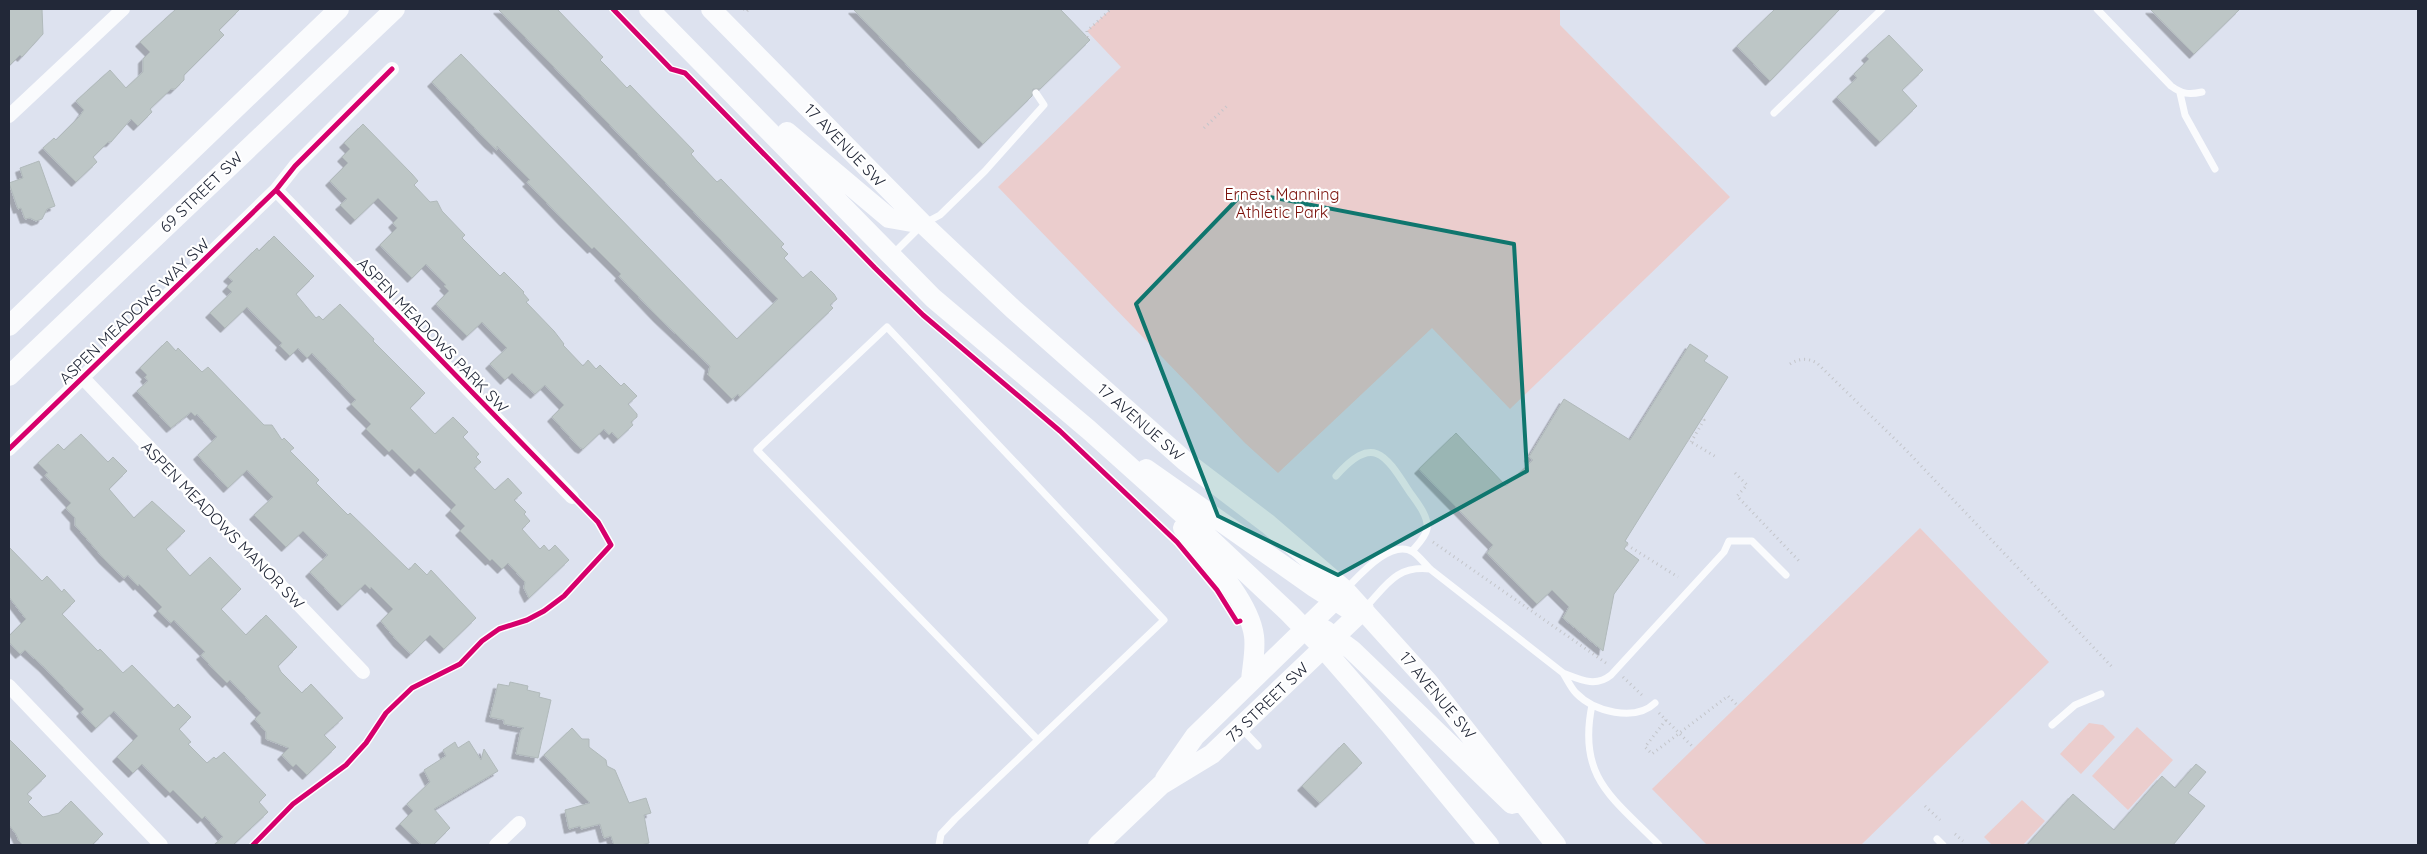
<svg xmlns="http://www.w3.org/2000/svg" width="2427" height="854" viewBox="0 0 2427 854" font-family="Quicksand,sans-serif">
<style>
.green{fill:#ebcdcd}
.building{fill:#bdc6c6;stroke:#b0b9ba;filter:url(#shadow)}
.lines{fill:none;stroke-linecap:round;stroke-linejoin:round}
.path{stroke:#c3c5ca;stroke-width:3;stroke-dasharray:1 4;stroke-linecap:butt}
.lane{stroke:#fafbfd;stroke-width:7}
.street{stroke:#fafbfd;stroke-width:14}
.secondary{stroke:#fafbfd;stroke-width:20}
.cycleway-casing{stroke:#fff;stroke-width:8}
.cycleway{stroke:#d6006c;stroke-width:5}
.marked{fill:#0f766e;fill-opacity:0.2;stroke:#0f766e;stroke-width:4;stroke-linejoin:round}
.labels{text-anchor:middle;stroke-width:4.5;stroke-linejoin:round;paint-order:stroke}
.street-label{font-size:16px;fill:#222838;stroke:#fff}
.park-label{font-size:16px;fill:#7a110a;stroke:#fff}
</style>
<defs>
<filter id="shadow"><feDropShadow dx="-4.5" dy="4.5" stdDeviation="0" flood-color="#0004"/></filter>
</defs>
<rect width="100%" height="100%" fill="#dde2ef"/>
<path class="green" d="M1111 9H1560V25L1730 197 1510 409 1432 328 1278 473 1245 443 998 187 1121 67 1087 31Z
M1920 528 2049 662 1861 845H1707L1652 789Z
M2089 723 2103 725 2115 737 2081 774 2060 754Z
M2137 727 2173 760 2128 810 2092 776Z
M2022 800 2045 821 2023 845H1992L1984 837Z"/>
<path class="building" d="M9 9H42L43 34 22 57 20 55 9 66Z
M176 9H240L219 30 224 35 184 75V80L175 89H171L150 109 152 112 138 126 131 119 111 142H108L93 157 97 162 76 182 43 148 54 138 56 140 79 117 84 110 76 101 110 70 126 88 143 72V59L150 52 140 42Z
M498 9H557L603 57 600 60 607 67 627 88 630 85 694 151 691 154 697 161 717 182 721 179 784 244 781 247 788 254 784 258 803 278 811 271 834 294 837 299 830 305 833 308 740 397 738 394 732 399 708 375 710 366 658 317 619 276 621 274 594 247 592 249 566 223 527 182 530 180 497 146V150L489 143 432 82 461 54 737 339 778 299Z
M853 9H1060L1090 40 1040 89H1033L1032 96 983 144Z
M1775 9H1840L1770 81 1737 46Z
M2150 9H2240L2194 54Z
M1889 35 1923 70 1902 90 1917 106 1880 142 1837 97 1857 78 1854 74 1869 59 1866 56Z
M363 124 412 174 418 181 414 185 430 202 437 201 442 211 465 235 462 238 500 276 504 272 524 292 523 293 529 300 526 302 554 331 564 344 563 345 583 366 588 360 596 369 600 365 621 386 624 383 637 396 628 404 637 414V417L631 422 633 425 618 439 612 432 609 435 604 429 583 449 579 447 552 417 564 405 545 385 535 394 512 373 505 380 490 364 507 348 482 322 467 336 436 304 449 291 444 286 446 285 426 264 412 278 380 245 397 228 393 223 398 218 378 198 355 220 340 205 347 199 330 181 348 163 342 157 350 149 344 143Z
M39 161 55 206 47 209 42 219 36 221 30 218 25 219 21 208 18 209 9 183 23 178 20 168Z
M274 236 314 276 296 294 316 318 319 316 323 320 340 304 374 339 373 341 425 393 410 408 435 434 453 417 468 432 463 437 479 454 476 457 481 462 474 468 495 490 508 478 522 493 514 500 526 512 524 514 530 521 522 529 540 549 544 545 549 551 555 545 569 560 529 598 524 588 525 582 508 563 502 569 492 559 490 561 460 531 465 526 450 511 456 505 419 468 415 472 392 449 389 452 366 429 371 424 351 404 356 400 312 353 307 358 298 348 290 356 280 346 282 343 247 307 225 328 210 313 232 292 227 287 233 281 228 277 257 248 259 251Z
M167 341 176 351 178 348 202 372 208 367 264 425H272L282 440 284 438 294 448 290 451 319 480 316 483 348 515 350 513 409 570 415 563 427 575 431 570 476 618 444 649 430 635 411 654 398 642 381 621 393 609 371 587 370 589 365 584 342 606 339 603 310 572 328 555 303 531 286 547 254 515 273 497 247 470 228 488 202 460 198 455 217 437 197 414 195 416 191 412 171 428 137 391 148 381 145 377 147 375 140 368Z
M1690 344 1708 356 1704 361 1728 377 1625 541 1628 543 1624 549 1639 560 1614 594 1603 651 1563 618 1569 607 1552 590 1537 604 1487 553 1493 545 1419 469 1456 433 1506 486 1533 460 1529 457 1564 399 1630 440Z
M81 434 108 462 113 457 127 471 109 489 134 518 152 501 185 531 166 549 190 576 210 557 241 589 221 609 246 635 266 615 297 647 278 666 281 672 302 693 311 684 343 718 324 735 336 747 307 775 296 764 293 767 282 755 289 748 266 739V732L255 719 261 713 230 680 227 683 216 672 201 655 205 652 174 620 171 623 158 611 162 607 139 584 138 586 128 575 124 578 104 559 75 525V518L66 508 71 503 45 475 48 473 38 463 58 444 64 450Z
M9 547 42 581 47 576 62 592 64 589 75 601 62 614 98 651 100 649 123 673 132 665 174 708 178 704 191 717 179 729 191 742 188 744 207 763 214 757 216 759 224 752 266 795 259 802 268 812 233 845H214L223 837 205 816 202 819 173 790 170 793 142 764 133 773 117 757 138 736 114 711 96 728 81 712 84 709 44 667 25 650 20 654 9 642V636L26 619 9 597Z
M510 682 528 686 527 690 540 693 539 697 551 700 538 758 516 754 521 730 524 728 504 724V720L490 717 498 684 509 686Z
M572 728 582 739H589V747L606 760 607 766 615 770 629 803 646 798 651 813 644 815 649 843 641 845H614L611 836 604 838 600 824 581 829 580 826 569 829 565 810 590 803 544 755Z
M9 739 46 776 27 794 32 798 28 802 43 817 59 813 71 801 103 834 92 845H23L19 841 16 834 9 825Z
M469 741 481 760 484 749 498 771 434 809 450 828 433 845H422L400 824 413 811 407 804 430 782 424 770 446 756 443 750 455 742 458 748Z
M1344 743 1362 763 1320 803 1302 786Z
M2196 764 2206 772 2188 793 2205 806 2173 845H2027L2073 794 2114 830 2162 776 2175 788Z"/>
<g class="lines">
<path class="path" d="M744 9 746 12 749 9
M1087 37V31L1111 9
M1204 128 1227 106
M1790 364C1799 358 1808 358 1817 363L1906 450 2114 669
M1688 440 1716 457
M1691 442 1704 420 1702 418
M1735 473 1747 485 1737 496 1800 562
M1433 542 1606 663
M1627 545 1678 577
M1623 677 1644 697
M1659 713 1666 720 1645 747 1652 754 1728 696 1738 706
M1666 720 1694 748
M1925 806 1940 820
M1955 834 1963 841"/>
<path class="lane" d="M2097 9 2171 86C2182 94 2189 95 2202 92
M2180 93 2185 115 2215 169
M1774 113 1882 9
M893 254 923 224 940 215 985 171 1044 105 1036 93
M1336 476C1373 434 1385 454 1409 491 1416 501 1429 516 1427 529 1425 538 1417 545 1412 551
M1346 589C1359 576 1391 538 1413 552 1419 556 1424 563 1430 569L1563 673C1579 679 1595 688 1611 675L1724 552 1729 541H1752L1786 575
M1365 608C1386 586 1396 565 1430 569
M1563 673C1567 679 1571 688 1576 693 1594 712 1635 722 1655 703
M1592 705C1577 778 1613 798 1659 845
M2052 725 2075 705 2101 694
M1242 729 1258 746
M1937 839 1943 845
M939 845 941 834 955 819 1164 620 887 327 757 450 1038 740"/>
<path class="street" d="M9 116 123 9
M276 190 572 497
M83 378 363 672
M9 449 276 190 295 166 392 69
M9 686 161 845
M496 845 519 823"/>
<path class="secondary" d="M649 9 933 298 1089 430 1206 535 1289 613 1323 648 1390 725 1489 845
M711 9 923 224 1013 309 1185 461 1268 524 1345 590 1428 682 1556 845
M787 132 889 218 923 224
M9 326 339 9
M9 376 395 9
M1146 469 1314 587 1347 608 1364 609
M1183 528C1206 556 1249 599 1254 636 1256 650 1252 667 1251 681
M1325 630 1352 650 1512 804
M1165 779 1195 736 1344 591
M1098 845 1161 785 1212 754 1364 609"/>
<defs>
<path id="cycleway" d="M613 9 671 69 685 73 875 268 923 315 1060 431 1177 542 1217 590 1237 622 1240 621
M9 449 276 190 295 166 392 69
M253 845 293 804 346 765 366 743 386 713 412 688 460 664 482 641 499 629 527 620 544 611 564 596 611 545 598 522 276 190"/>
</defs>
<use href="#cycleway" class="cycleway-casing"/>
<use href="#cycleway" class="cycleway"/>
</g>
<path class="marked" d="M1244 192 1514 244 1527 471 1338 575 1218 516 1136 304Z"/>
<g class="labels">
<g class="street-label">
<text transform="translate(845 145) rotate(46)" y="6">17 AVENUE SW</text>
<text transform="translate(201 192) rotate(-44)" y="6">69 STREET SW</text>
<text transform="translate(134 311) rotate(-44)" y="6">ASPEN MEADOWS WAY SW</text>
<text transform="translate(433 335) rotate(46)" y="6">ASPEN MEADOWS PARK SW</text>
<text transform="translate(1141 422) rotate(41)" y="6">17 AVENUE SW</text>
<text transform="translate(223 525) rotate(46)" y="6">ASPEN MEADOWS MANOR SW</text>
<text transform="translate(1438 695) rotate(50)" y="6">17 AVENUE SW</text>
<text transform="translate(1267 702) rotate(-44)" y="6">73 STREET SW</text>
</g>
<g class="park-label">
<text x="1282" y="200">Ernest Manning<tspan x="1282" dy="18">Athletic Park</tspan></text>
</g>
</g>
<rect width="2427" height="854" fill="none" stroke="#222838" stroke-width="20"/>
</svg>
